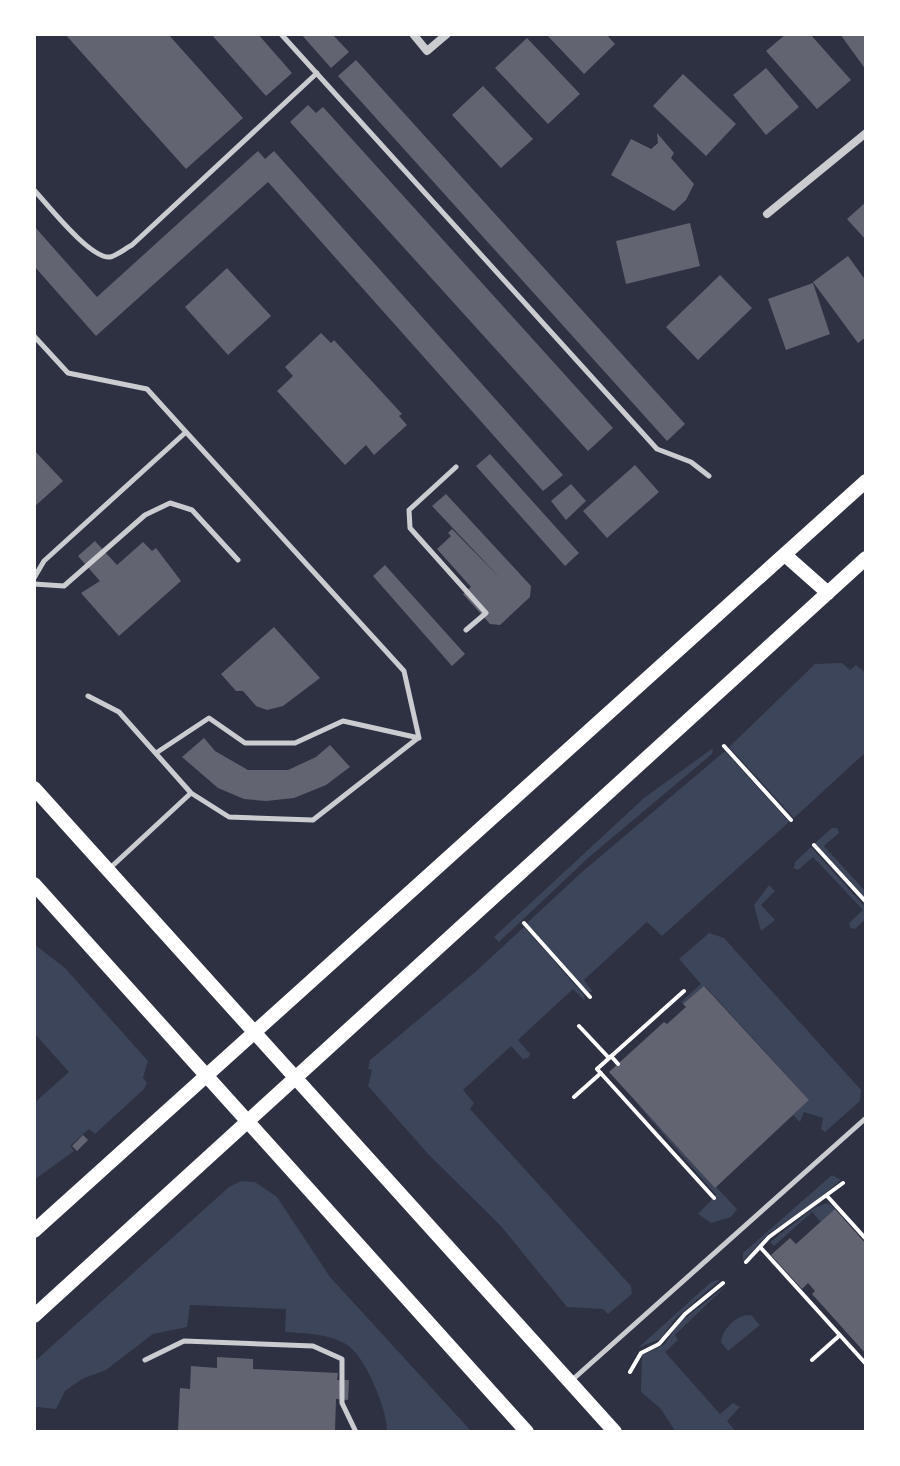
<svg xmlns="http://www.w3.org/2000/svg" width="900" height="1466" viewBox="0 0 900 1466" font-family="'Alegreya Sans',sans-serif">
<style>
.green{fill:#3c4559}
.building{fill:#626471}
.lines{fill:none;stroke-linecap:round;stroke-linejoin:round}
.path{stroke:#fff;stroke-width:4}
.service{stroke:#caccd0;stroke-width:5}
.minor{stroke:#caccd0;stroke-width:8}
.secondary{stroke:#fff;stroke-width:14}
</style>
<rect width="100%" height="100%" fill="#2d3142"/>
<path class="green" d="M842 663 850 670 856 665 866 673V752L794 818 729 747 815 664Z
M713 748 712 754 588 858 499 942 494 937 644 798Z
M725 751 789 822 662 936 647 922 584 980 593 992H588L527 923 582 872Z
M832 828H837L839 833 824 846 866 892V899L815 843Z
M811 847 866 908V919L855 929 850 928 849 923 863 910 813 857 798 870 794 868 795 862Z
M769 885 775 891 761 905 775 920 761 931 754 905Z
M524 927 584 995 585 1001 573 989 518 1040 530 1054 528 1058 523 1059 511 1046 463 1090 474 1103 470 1109 631 1286 632 1294 608 1314 603 1309 567 1307 500 1225 429 1155 368 1086 372 1070 368 1069 370 1060 474 973Z
M709 933 724 938 861 1090 860 1101 825 1132 821 1129 823 1118 804 1112 800 1122 793 1115 809 1100 705 986 683 1004 681 1002 701 984 679 959Z
M34 944 65 968 148 1061 143 1078 147 1083 144 1089 95 1134 89 1129 70 1146 74 1151 34 1180V1103L69 1072 34 1033Z
M632 1098 737 1209 731 1217 711 1223 698 1214 716 1195Z
M832 1175 841 1180 797 1216 769 1233 743 1261V1253Z
M241 1181 255 1182 277 1197 330 1277 472 1432H387C388 1411 365 1355 346 1344 328 1334 305 1333 285 1332L286 1309 190 1305 187 1327 153 1334 106 1370 82 1379 65 1391 56 1409 36 1407 34 1432V1362L229 1187Z
M828 1203 835 1209 821 1222 812 1212 774 1246 770 1242 814 1208Z
M721 1279 676 1318 660 1339 638 1348 711 1282Z
M727 1285 675 1335 678 1340 665 1352 720 1414 733 1403 740 1407 727 1421 736 1432H676L660 1408 641 1392 642 1355 664 1345 679 1323Z
M751 1315 760 1325 728 1351 721 1342C723 1328 737 1314 751 1315Z"/>
<path class="building" d="M65 34H168L243 118 186 169Z
M211 34H258L292 73 266 96Z
M301 34H332L349 52 331 68Z
M546 34H606L615 44 584 74Z
M786 34H810L851 80 817 109 766 51Z
M840 34H866V70Z
M527 38 580 94 548 124 495 68Z
M356 60 685 424 667 441 338 76Z
M766 68 799 107 766 135 733 95Z
M683 74 736 124 706 156 653 106Z
M483 86 533 139 501 168 452 115Z
M308 105 316 113 323 107 613 428 588 451 290 122Z
M657 133 674 153 671 158 694 184 686 200 674 211 611 175 631 139 651 149 658 143Z
M258 151 265 159 274 151 563 475 543 491 268 182 96 336 34 266V226L97 297Z
M866 202V240L847 219Z
M690 223 700 266 626 284 616 241Z
M848 256 866 281V337L858 343 813 282Z
M227 268 271 316 228 355 185 307Z
M720 275 752 308 698 360 666 327Z
M813 283 830 334 786 350 768 299Z
M321 333 331 343 334 340 402 414 399 416 407 425 374 455 366 445 345 465 277 391 293 376 285 367Z
M34 450 63 481 34 507Z
M490 454 579 553 565 566 476 466Z
M635 465 659 492 607 538 583 511Z
M571 484 586 501 566 520 551 501Z
M446 494 531 586 530 597 500 625 490 624 463 594 471 587 437 549 451 536 448 533 452 529 502 580 432 506Z
M95 541 117 565 143 542 152 551 156 548 181 581 119 636 81 593 100 581 78 556Z
M385 565 465 654 452 666 373 576Z
M274 627 320 678 283 706 267 710 256 706 243 691H236L221 674Z
M204 738 215 751 248 770H288L316 757 330 745 350 767 326 785 294 798 266 801 244 799 218 788 182 757Z
M704 986 809 1100 715 1188 609 1072 664 1022 667 1024 686 1007 683 1004Z
M83 1135 88 1140 77 1151 72 1146Z
M835 1209 866 1244V1354L812 1294 815 1291 808 1283 802 1289 771 1255 790 1238 796 1244Z
M217 1357 253 1359V1369L338 1373 337 1380H349L348 1400 336 1399 335 1432H178L180 1388 190 1389 191 1366 217 1368Z"/>
<g class="lines">
<path class="path" d="M724 746 791 820
M814 845 866 902
M524 923 590 997
M684 991 597 1069 714 1198
M579 1026 609 1058
M611 1056 618 1064
M574 1097 601 1073
M828 1197 866 1239
M761 1248 866 1364
M746 1262 769 1237 843 1183
M812 1360 840 1335
M630 1372 641 1353 659 1344 685 1314 723 1283"/>
<path class="service" d="M281 34 657 449 691 462 709 476
M34 190C48 205 90 259 110 257 116 256 126 248 132 245L317 73
M34 336 68 373 147 389 186 432 44 561 34 578
M186 432 404 671 419 738
M456 467 409 510 410 528 486 613 466 630
M34 584 64 586 145 515 170 503 192 510 238 560
M88 696 119 712 191 793 109 869
M156 753 209 718 245 743H295L343 721 419 738
M191 793 229 817 313 820 418 738
M145 1360 184 1341 313 1346 342 1359V1403L356 1432
M571 1381 866 1118"/>
<path class="minor" d="M413 34 427 51 447 34
M767 214 866 133"/>
<path class="secondary" d="M785 555 828 593
M34 788 615 1432
M34 884 527 1432
M34 1231 866 481
M34 1316 866 558"/>
</g>
<rect width="900" height="1466" fill="none" stroke="#ffffff" stroke-width="72"/>
</svg>
